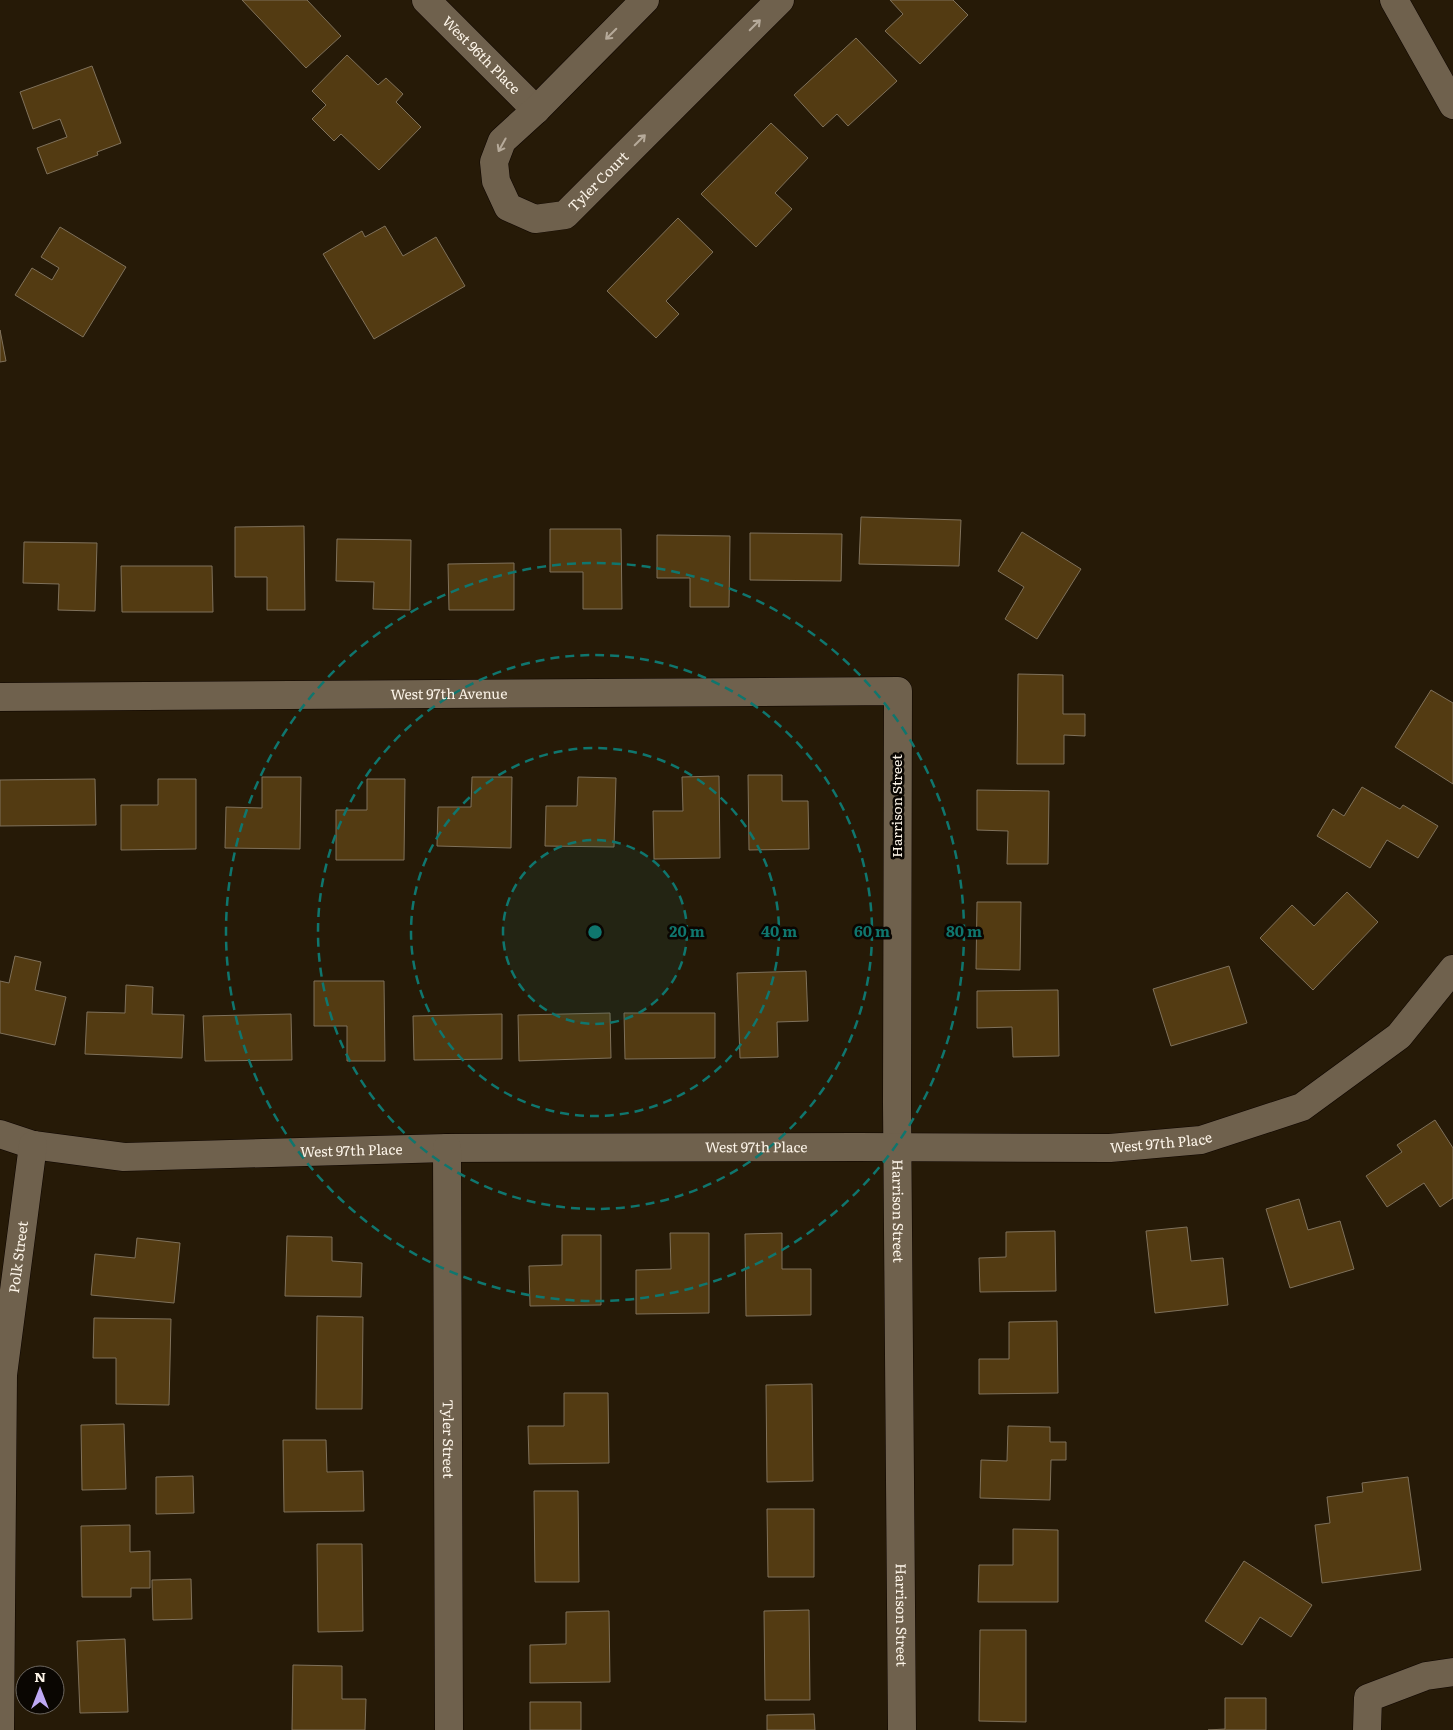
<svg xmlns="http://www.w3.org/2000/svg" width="1453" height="1730" viewBox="0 0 1453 1730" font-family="Literata,serif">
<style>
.building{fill:#533b12;stroke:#7f715b}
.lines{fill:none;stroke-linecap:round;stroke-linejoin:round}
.minor-casing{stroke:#0e0500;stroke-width:29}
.minor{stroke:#6f614d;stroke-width:28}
.oneway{stroke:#b6aa9a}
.ring{fill:none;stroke:#0f766e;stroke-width:2.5;stroke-dasharray:9 6}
.labels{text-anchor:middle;stroke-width:5;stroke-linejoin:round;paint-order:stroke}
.street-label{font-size:14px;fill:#fcf4e8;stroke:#0a0602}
.centre{fill:#0f766e;stroke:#0a0602;stroke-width:2.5}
.ring-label{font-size:15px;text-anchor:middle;font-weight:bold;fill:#0f766e;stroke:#0a0602;stroke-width:5;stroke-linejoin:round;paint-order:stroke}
</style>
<rect width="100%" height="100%" fill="#261a07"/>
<path class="building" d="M242 0H307L341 36 306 68Z
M890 0H953L968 15 920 64 885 31 903 14Z
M856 38 897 81 848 126 837 114 823 127 794 95Z
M347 55 378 85 386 78 403 94 396 102 421 127 379 170 341 134 334 141 312 119 326 105 312 91Z
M92 66 121 143 97 152 98 155 47 174 37 148 67 137 60 119 33 129 20 92Z
M771 123 808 158 775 193 792 209 756 247 701 194Z
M678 218 713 252 666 301 679 314 656 338 607 291Z
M385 226 403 256 436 237 465 286 374 339 323 254 362 231 365 237Z
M60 227 126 267 83 337 15 295 32 268 52 280 59 268 41 257Z
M0 330 6 361 0 362Z
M861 517 961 520 959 566 859 564Z
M304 526 305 610H267V577H235V527Z
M550 529H621L622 609H583V572H550Z
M1022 532 1081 569 1037 639 1005 619 1024 587 998 571Z
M750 533 842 534 841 581 750 580Z
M657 535 730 536 729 607H690V578H657Z
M337 539 411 540 410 610 373 609 374 582 336 581Z
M24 542 97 543 95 611 58 610 59 584 23 583Z
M514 563V610H449L448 564Z
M121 566H212L213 612H122Z
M1018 674 1063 675V714H1085V736L1064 735V764H1017Z
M1431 690 1453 703V784L1395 747Z
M748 775H782V801H808L809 849 749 850Z
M719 776 720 858 654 859 653 811H683L682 777Z
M262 777H301L300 849 225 848 226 807 262 808Z
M472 777H512L511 848 437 846 438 807H471Z
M578 777 616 778 614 847 545 846 546 806H577Z
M95 779 96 825 0 826V780Z
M158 779H196V849L121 850V805H158Z
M367 779H405L404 860H336V810H367Z
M1362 787 1400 809 1403 805 1438 826 1418 858 1387 840 1370 868 1317 836 1333 809 1344 816Z
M977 790 1049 791 1048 864H1007L1008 831 977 830Z
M1347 892 1378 922 1313 990 1260 938 1292 905 1314 926Z
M977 902H1021L1020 970 976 969Z
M15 956 41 962 35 990 66 997 55 1045 0 1033V981L9 983Z
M1229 966 1247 1023 1171 1046 1153 989Z
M806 971 808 1021 777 1022 778 1057 740 1058 737 973Z
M314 981H384L385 1061H347V1026H314Z
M126 985 153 987 152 1014 184 1015 182 1058 85 1054 87 1012 125 1013Z
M1058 990 1059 1056 1013 1057 1012 1027 977 1028V991Z
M610 1013 611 1058 519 1061 518 1015Z
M624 1013H715V1058L625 1059Z
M291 1014 292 1060 205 1061 203 1016Z
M502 1014V1059L414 1060 413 1016Z
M1435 1120 1453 1148V1198L1440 1207 1424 1183 1387 1207 1366 1176 1402 1152 1397 1145Z
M1299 1199 1308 1230 1340 1221 1354 1269 1290 1288 1266 1209Z
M1187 1227 1191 1261 1223 1258 1228 1305 1155 1313 1146 1231Z
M1055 1231 1056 1291 980 1292 979 1258 1006 1257V1232Z
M670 1233H709V1313L636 1314V1270L671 1269Z
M782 1233V1269H811V1315L746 1316 745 1234Z
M562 1235H601V1305L530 1306 529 1266 562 1265Z
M287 1236 332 1237V1261L362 1263 361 1297 285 1296Z
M137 1238 180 1243 174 1303 91 1295 95 1254 135 1258Z
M317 1316 363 1317 362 1409H316Z
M94 1318 171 1319 169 1405 116 1404V1358H93Z
M1057 1321 1058 1393 979 1394V1359H1009V1322Z
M812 1384 813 1481 767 1482 766 1385Z
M564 1393H608L609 1463 529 1464 528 1426H564Z
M124 1424 126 1489 82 1490 81 1425Z
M1008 1426 1050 1427V1442H1066V1460H1051L1050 1500 980 1498 981 1460 1007 1461Z
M283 1440H326L327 1472 363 1471 364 1511 284 1512Z
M193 1476 194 1513 156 1514V1477Z
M1408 1477 1421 1570 1322 1583 1315 1525 1330 1523 1327 1497 1363 1492 1362 1483Z
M534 1491H578L579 1582H535Z
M767 1509H814V1577H768Z
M130 1525V1552L150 1551V1588H131V1597H82L81 1526Z
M1013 1529 1058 1530V1602H978L979 1565H1013Z
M317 1544H362L363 1631 318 1632Z
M1244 1561 1312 1605 1291 1637 1260 1617 1242 1645 1205 1621Z
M191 1579 192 1619 153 1620 152 1580Z
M809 1610 810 1700H765L764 1611Z
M609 1611 610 1682 530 1683V1645L566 1644V1612Z
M980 1630H1026V1722L979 1721Z
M125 1639 128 1712 80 1713 77 1641Z
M293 1665 342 1666V1699H366L365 1730H292Z
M1225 1698H1266V1730H1208L1225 1729Z
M530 1702H581V1730H530Z
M814 1714 815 1730H767V1715Z"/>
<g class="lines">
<defs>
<g id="minor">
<path id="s1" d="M426 0 536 110"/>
<path id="s2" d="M645 0 536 110 502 141 494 162 496 181 508 207 535 219 565 215 780 0"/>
<path d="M1394 0 1453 105"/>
<path id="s3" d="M0 697 898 691 897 1104 902 1730"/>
<path id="s4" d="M0 1134 33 1145 124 1157 447 1148 857 1147 1110 1148 1201 1140 1302 1107 1399 1036 1453 969"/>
<path id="s5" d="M447 1148 449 1730"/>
<path id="s6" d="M0 1730 3 1375 33 1145"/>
<path d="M1367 1730 1368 1698 1426 1676 1453 1672"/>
</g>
</defs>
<use href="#minor" class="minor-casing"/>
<use href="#minor" class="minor"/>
</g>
<defs><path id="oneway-shaft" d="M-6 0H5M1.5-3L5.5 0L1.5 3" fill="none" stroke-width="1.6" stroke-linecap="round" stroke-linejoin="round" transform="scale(1.25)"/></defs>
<g class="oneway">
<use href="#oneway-shaft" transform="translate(755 25) rotate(-45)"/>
<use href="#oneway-shaft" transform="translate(611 34) rotate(135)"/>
<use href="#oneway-shaft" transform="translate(640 140) rotate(-45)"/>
<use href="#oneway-shaft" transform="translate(502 145) rotate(119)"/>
</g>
<circle cx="595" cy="932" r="92" fill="#0f766e" fill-opacity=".12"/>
<g class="ring">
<circle cx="595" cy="932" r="92"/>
<circle cx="595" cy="932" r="184"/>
<circle cx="595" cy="932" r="277"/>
<circle cx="595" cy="932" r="369"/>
</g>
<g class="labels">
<g class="street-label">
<text dy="5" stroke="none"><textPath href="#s1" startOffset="78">West 96th Place</textPath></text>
<text dy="5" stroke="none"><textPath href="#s2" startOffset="378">Tyler Court</textPath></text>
<text dy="5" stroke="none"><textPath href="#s3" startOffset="449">West 97th Avenue</textPath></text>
<text transform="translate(897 806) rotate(-90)" y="5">Harrison Street</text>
<text dy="5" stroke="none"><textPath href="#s4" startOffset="1164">West 97th Place</textPath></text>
<text dy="5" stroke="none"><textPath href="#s4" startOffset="759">West 97th Place</textPath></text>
<text dy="5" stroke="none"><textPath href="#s4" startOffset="354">West 97th Place</textPath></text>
<text dy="5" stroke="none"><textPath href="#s3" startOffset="1418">Harrison Street</textPath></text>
<text dy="5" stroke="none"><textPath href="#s6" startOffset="474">Polk Street</textPath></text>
<text dy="5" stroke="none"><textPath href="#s5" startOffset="291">Tyler Street</textPath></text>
<text dy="5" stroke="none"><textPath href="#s3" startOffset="1822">Harrison Street</textPath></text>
</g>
</g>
<circle cx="595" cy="932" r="8" class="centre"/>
<g class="ring-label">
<text x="687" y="937">20 m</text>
<text x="779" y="937">40 m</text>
<text x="872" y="937">60 m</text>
<text x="964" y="937">80 m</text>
</g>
<g transform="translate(40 1690)"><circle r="24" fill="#0a0602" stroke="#6b655e"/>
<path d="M0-4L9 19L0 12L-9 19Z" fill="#bfa9f4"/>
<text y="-8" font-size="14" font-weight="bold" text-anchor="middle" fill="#fcf4e8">N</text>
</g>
</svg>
